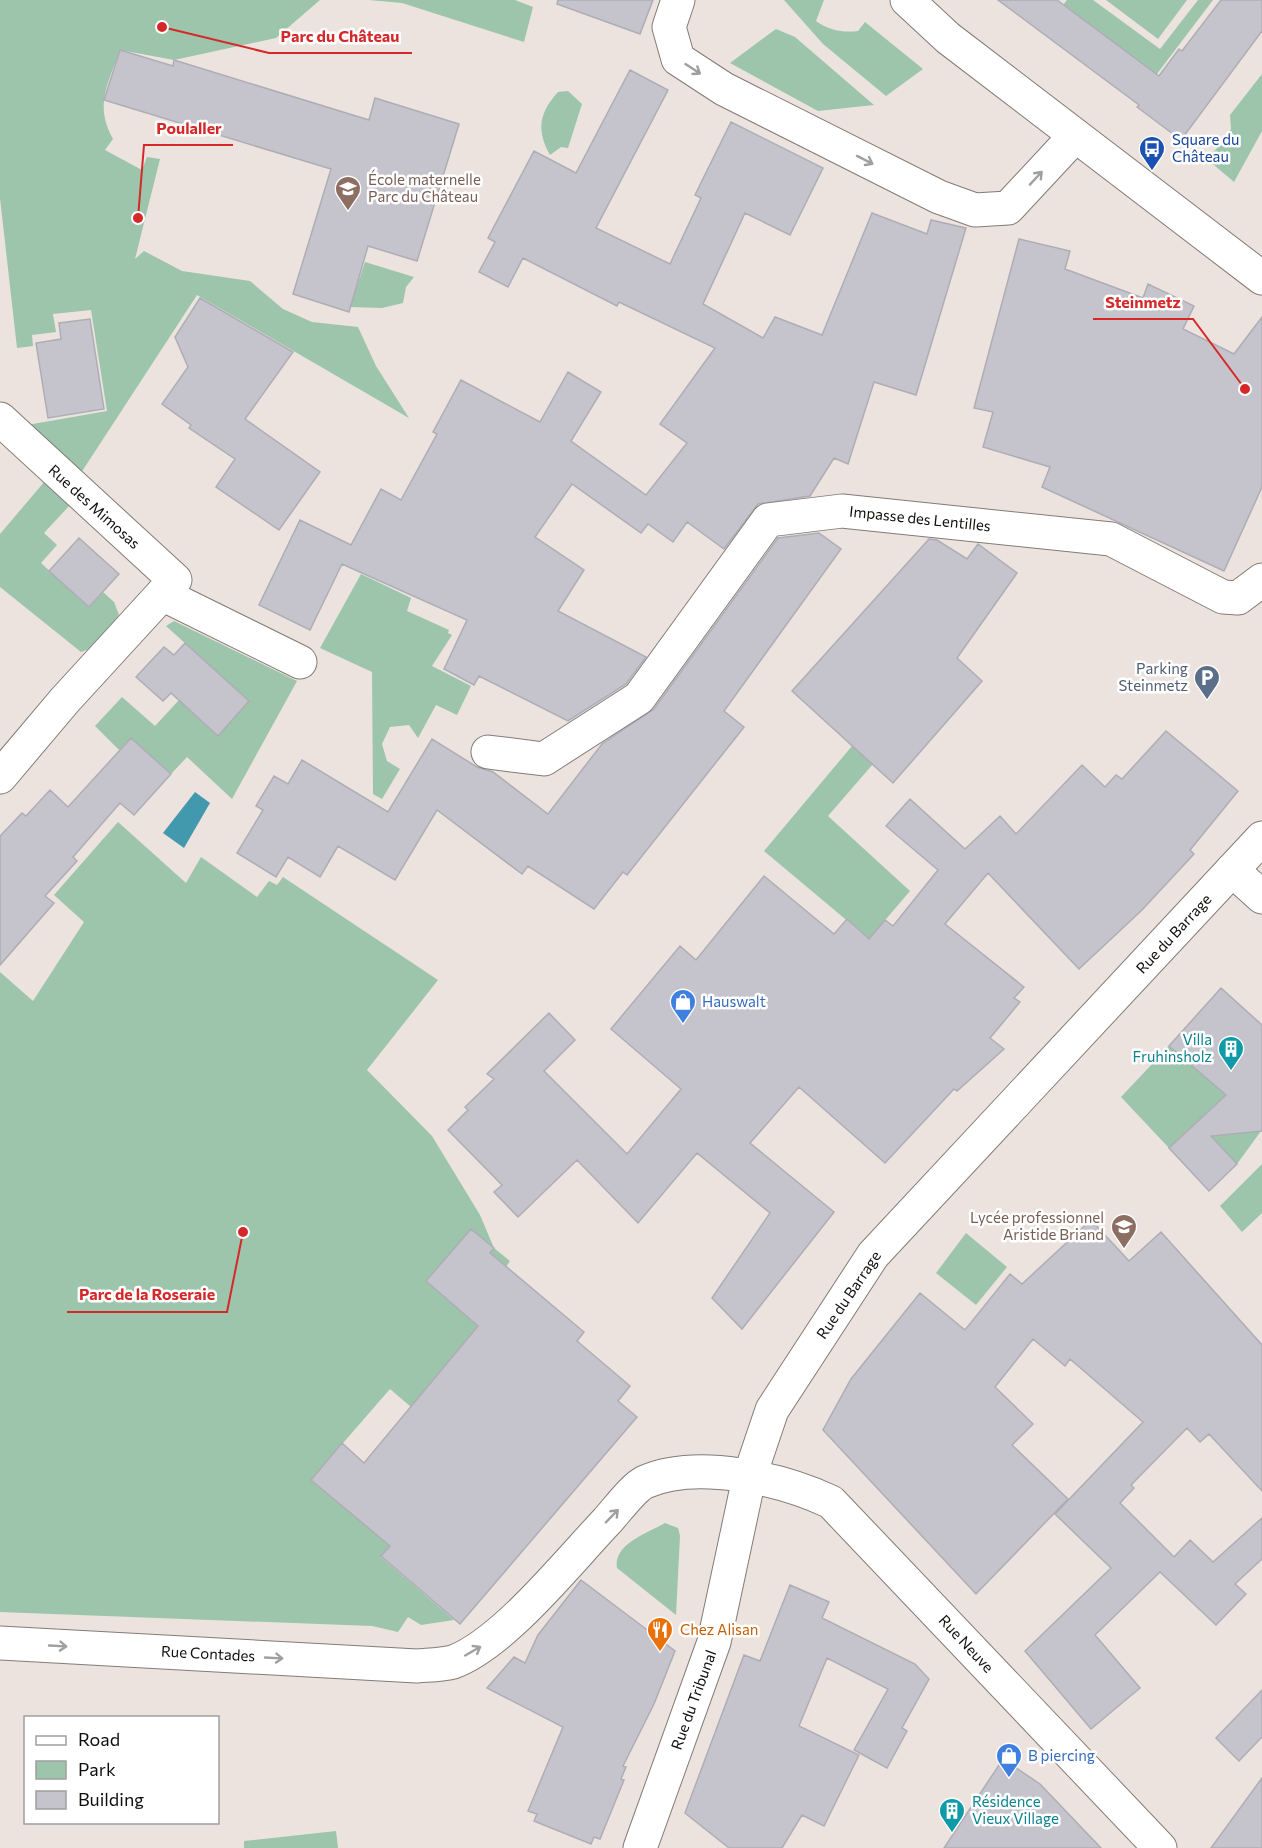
<svg xmlns="http://www.w3.org/2000/svg" width="1262" height="1848" viewBox="0 0 1262 1848" font-family="Commissioner,sans-serif">
<style>
.green{fill:#9cc5ab}
.water{fill:#4298ac}
.building{fill:#c5c4cc;stroke:#aeadb5;stroke-width:1.5}
.lines{fill:none;stroke-linecap:round;stroke-linejoin:round}
.minor-casing{stroke:#837b77;stroke-width:35}
.tertiary-casing{stroke:#837b77;stroke-width:35}
.minor{stroke:#fff;stroke-width:33}
.tertiary{stroke:#fff;stroke-width:33}
.oneway{stroke:#9f9f9e}
.labels{text-anchor:middle;stroke-width:5;stroke-linejoin:round;paint-order:stroke}
.transit-label{font-size:15px;fill:#164399;stroke:#fff;text-anchor:start}
.education-label{font-size:15px;fill:#785e54;stroke:#fff;text-anchor:start}
.street-label{font-size:15px;fill:#100e0c;stroke:#fff}
.service-label{font-size:15px;fill:#4e5e75;stroke:#fff;text-anchor:end}
.shop-label{font-size:15px;fill:#366cbe;stroke:#fff;text-anchor:start}
.culture-label{font-size:15px;fill:#0d838f;stroke:#fff;text-anchor:end}
.food-label{font-size:15px;fill:#c56008;stroke:#fff;text-anchor:start}
.leader{fill:none;stroke:#d62828;stroke-width:2}
.callout-dot{fill:#d62828;stroke:#fff;stroke-width:2}
.callout-label{font-size:16px;text-anchor:middle;font-weight:bold;fill:#d62828;stroke:#fff;stroke-width:5;stroke-linejoin:round;paint-order:stroke}
</style>
<rect width="100%" height="100%" fill="#ece3de"/>
<path class="green" d="M0 0H320L276 38 174 60 120 50C108 84 94 105 113 139L105 150 142 170 147 157 160 159 135 259 144 251 182 271 250 281 283 309 312 322 358 327 376 366 409 418 197 295 79 476 27 425 107 411 91 310 53 314 56 332 32 335 33 346 17 348 0 198Z
M369 0H515L533 7 524 42 402 3Z
M784 0H824L816 21C828 30 843 33 858 31L865 22 923 69 886 96 823 44Z
M1067 0H1093L1160 49 1198 0H1213L1147 87 1137 60 1073 12 1050 22Z
M1106 0H1187L1158 39Z
M776 29 795 37 874 105 818 111 730 63Z
M1262 74V131L1234 182 1208 160 1231 129 1230 115Z
M568 91 582 104 568 148 561 147 550 155C536 130 539 113 558 92Z
M365 262 414 277 406 287 403 303 382 308 350 307Z
M45 481 70 505 44 533 57 545 41 563 89 607 103 592 114 602 119 615 92 648 81 652 0 587V534Z
M361 574 411 598 407 611 449 630 448 633 452 635 432 666 471 686 457 715 436 705 418 738 409 725 390 727 382 744 387 761 400 769 382 799 373 794 372 672 320 648Z
M174 621 297 681 232 799 187 757 171 774 131 738 119 750 95 726 122 697 155 726 179 700 249 701 166 626Z
M852 746 873 764 828 816 910 891 869 939 764 851Z
M118 822 186 883 201 857 257 897 269 881 277 885 283 877 438 980 367 1070 432 1136 480 1215 494 1248 510 1261 506 1267 531 1288 411 1407 390 1389 311 1480 390 1546 381 1557 454 1620 421 1625 408 1617 398 1632 372 1626 0 1612V972L33 1001 84 922 54 895Z
M1169 1046 1230 1098 1250 1132 1261 1131 1237 1164 1197 1122 1169 1148 1121 1097Z
M1262 1164V1213L1242 1232 1220 1206Z
M966 1233 1007 1267 976 1305 936 1273Z
M665 1523 678 1528 680 1536 676 1615 617 1568C613 1544 648 1533 665 1523Z
M336 1831 338 1848H244V1841Z"/>
<path class="water" d="M195 792 210 803 184 848 163 833Z"/>
<path class="building" d="M558 0H653L640 34 557 4Z
M998 0H1057L1159 76 1179 49 1182 51 1221 0H1262V31L1181 140 1137 107 1139 105Z
M120 50 173 66 174 60 369 120 375 98 459 124 417 261 368 246 349 312 293 294 331 169 104 100Z
M630 70 668 90 596 228 670 264 701 198 695 195 731 122 823 168 790 235 745 213 703 304 763 338 775 317 822 335 872 213 927 234 931 220 966 228 916 395 874 382 848 464 834 458 810 496 758 504 724 549 687 522 673 542 648 524 641 533 572 484 535 537 584 570 558 611 646 657 626 684 568 721 479 676 474 685 444 669 467 620 342 564 310 630 259 605 300 520 351 545 381 489 401 500 437 434 433 432 461 380 540 422 568 372 601 392 571 441 646 495 687 443 660 424 715 348 619 302 617 306 523 258 508 287 479 272 495 242 488 238 534 151 576 173Z
M1019 239 1070 251 1065 269 1143 298 1148 284 1194 306 1183 329 1234 354 1262 317V487L1224 571 1042 487 1050 467 983 447 993 412 974 408Z
M200 298 293 352 245 419 320 472 279 530 216 487 235 459 189 428 191 425 162 404 188 367 175 337Z
M90 319 104 409 48 418 36 343 61 339 59 323Z
M819 533 841 549 724 711 744 727 627 875 623 872 594 909 528 866 522 874 437 810 395 880 338 846 320 877 288 857 276 877 237 853 263 810 256 806 274 776 288 784 302 760 388 812 432 739 477 767 493 772 548 814 602 744 654 709 778 538Z
M79 538 119 574 89 607 49 571Z
M929 539 937 540 967 559 978 544 1017 573 957 658 982 681 893 783 792 691Z
M185 643 249 701 218 736 171 693 163 701 136 677 164 647 174 655Z
M1166 731 1238 791 1190 850 1194 854 1142 910 1079 969 988 873 945 924 1024 987 1014 998 1020 1002 990 1038 1004 1049 957 1091 954 1089 885 1163 799 1087 750 1143 834 1212 742 1329 712 1298 770 1213 697 1153 638 1223 577 1160 518 1217 494 1192 502 1185 448 1130 468 1110 465 1107 494 1079 487 1074 549 1013 575 1040 544 1071 627 1154 681 1089 611 1029 680 946 696 960 764 876 834 934 847 919 869 939 885 920 893 926 938 870 886 826 910 799 965 849 1000 816 1016 834 1082 765 1105 787 1116 775 1122 779Z
M131 738 171 774 134 815 120 803 73 857 77 861 45 896 54 903 0 965V836L22 813 26 816 50 790 68 807Z
M1221 988 1262 1025V1131L1211 1136 1237 1164 1209 1191 1169 1148 1226 1095 1169 1046Z
M1091 1220 1129 1261 1161 1232 1262 1345V1491L1209 1434 1200 1442 1187 1428 1131 1485 1134 1488 1120 1503 1174 1557 1190 1540 1213 1562 1262 1518V1559L1235 1584 1246 1594 1216 1625 1160 1572 1095 1635 1140 1688 1091 1729 1025 1651 1111 1568 1055 1514 1143 1422 1070 1359 1065 1366 1033 1339 995 1387 1033 1424 1012 1445 1068 1499 976 1594 823 1430 851 1379 920 1293 965 1330 1010 1274 1022 1284Z
M471 1229 494 1248 490 1253 584 1332 577 1341 630 1386 618 1401 637 1417 460 1624 381 1556 390 1546 311 1480 342 1443 364 1463 478 1326 426 1281Z
M581 1580 675 1651 654 1704 623 1766 626 1767 621 1779 624 1780 600 1839 594 1837 591 1844 534 1821 537 1814 528 1811 563 1727 487 1688 514 1657 525 1663 538 1635Z
M790 1585 829 1602 822 1618 915 1664 929 1679 902 1728 907 1731 887 1768 854 1750 888 1689 827 1658 799 1726 859 1755 824 1826 802 1815 782 1848H729L685 1813 744 1655 760 1661Z
M1262 1690V1737L1239 1761 1216 1738Z
M1003 1759 1040 1784 1101 1848H944Z
M1262 1778V1848H1211Z"/>
<g class="lines">
<defs>
<path id="minor" d="M678 0 669 27 678 59 724 89 939 197 975 210 1008 208 1075 136
M0 419 175 580 65 700 0 777
M162 594 300 662
M488 752 544 759 639 698 768 520 842 511 1111 539 1223 597 1238 598 1262 580
M1232 870 1262 897
M0 1643 417 1666C428 1665 442 1665 453 1662 503 1644 569 1561 607 1521 616 1511 634 1487 645 1482 697 1459 782 1479 831 1502L1160 1848"/>
<path id="tertiary" d="M907 0 948 38 1262 278
M640 1848 714 1642 749 1478 772 1410 873 1255 1262 838"/>
</defs>
<use href="#minor" class="minor-casing"/>
<use href="#tertiary" class="tertiary-casing"/>
<use href="#minor" class="minor"/>
<use href="#tertiary" class="tertiary"/>
</g>
<defs><path id="oneway-shaft" d="M-6 0H5M1.5-3L5.5 0L1.5 3" fill="none" stroke-width="1.6" stroke-linecap="round" stroke-linejoin="round" transform="scale(1.5)"/></defs>
<g class="oneway">
<use href="#oneway-shaft" transform="translate(693 69) rotate(33)"/>
<use href="#oneway-shaft" transform="translate(865 160) rotate(27)"/>
<use href="#oneway-shaft" transform="translate(1036 178) rotate(-47)"/>
<use href="#oneway-shaft" transform="translate(612 1516) rotate(-46)"/>
<use href="#oneway-shaft" transform="translate(58 1646) rotate(3)"/>
<use href="#oneway-shaft" transform="translate(473 1651) rotate(-30)"/>
<use href="#oneway-shaft" transform="translate(274 1658) rotate(3)"/>
</g>
<defs>
<symbol id="bus-pin" viewBox="-11 -11 22 30"><path d="M0 17L-7.5 6A9.5 9.5 0 1 1 7.5 6Z" fill="#1a4fb4" stroke="#fff"/><path d="M-5-6H5V4H4V6H2V4H-2V6H-4V4H-5ZM-3.5-4V0h7V-4ZM-3.5 1.2v1.5H-2V1.2ZM2 1.2v1.5H3.5V1.2Z" fill="#fff"/></symbol>
<symbol id="school-pin" viewBox="-11 -11 22 30"><path d="M0 17L-7.5 6A9.5 9.5 0 1 1 7.5 6Z" fill="#8d6e63" stroke="#fff"/><path d="M0-5L7-2L0 1L-7-2ZM-4 1L0 2.5L4 1V4Q0 6-4 4Z" fill="#fff"/></symbol>
<symbol id="parking-pin" viewBox="-11 -11 22 30"><path d="M0 17L-7.5 6A9.5 9.5 0 1 1 7.5 6Z" fill="#5c6f8a" stroke="#fff"/><path d="M-3.5-5.5H1a3.5 3.5 0 0 1 0 7H-1V5.5H-3.5ZM-1-3.4V-.6H.8a1.4 1.4 0 0 0 0-2.8Z" fill="#fff"/></symbol>
<symbol id="shop-pin" viewBox="-11 -11 22 30"><path d="M0 17L-7.5 6A9.5 9.5 0 1 1 7.5 6Z" fill="#3f7fe0" stroke="#fff"/><path d="M-5-2.5h2.3a2.7 3.5 0 0 1 5.4 0H5L5.5 6h-11ZM-1.5-2.5h3a1.5 2.3 0 0 0-3 0Z" fill="#fff"/></symbol>
<symbol id="building-pin" viewBox="-11 -11 22 30"><path d="M0 17L-7.5 6A9.5 9.5 0 1 1 7.5 6Z" fill="#0f9aa8" stroke="#fff"/><path d="M-4-6H4V6H1V3H-1V6H-4ZM-2.5-4.3h1.7v1.8h-1.7ZM.8-4.3h1.7v1.8H.8ZM-2.5-1h1.7V.8h-1.7ZM.8-1h1.7V.8H.8Z" fill="#fff"/></symbol>
<symbol id="restaurant-pin" viewBox="-11 -11 22 30"><path d="M0 17L-7.5 6A9.5 9.5 0 1 1 7.5 6Z" fill="#e8710a" stroke="#fff"/><path d="M-5-6h1v4h1v-4h1v4h1v-4h1v5L-1.5 .5V6h-2V.5L-5-1ZM5-6V6H3V1.5H1.5Q1.5-4 5-6Z" fill="#fff"/></symbol>
</defs>
<g fill-rule="evenodd">
<use href="#bus-pin" x="1137" y="134" width="30" height="40"/>
<use href="#school-pin" x="333" y="174" width="30" height="40"/>
<use href="#parking-pin" x="1192" y="663" width="30" height="40"/>
<use href="#shop-pin" x="668" y="987" width="30" height="40"/>
<use href="#building-pin" x="1216" y="1034" width="30" height="40"/>
<use href="#school-pin" x="1109" y="1212" width="30" height="40"/>
<use href="#restaurant-pin" x="645" y="1615" width="30" height="40"/>
<use href="#shop-pin" x="994" y="1741" width="30" height="40"/>
<use href="#building-pin" x="937" y="1796" width="30" height="40"/>
</g>
<g class="labels">
<g class="transit-label">
<text x="1172" y="145">Square du<tspan x="1172" dy="17">Château</tspan></text>
</g>
<g class="education-label">
<text x="368" y="185">École maternelle<tspan x="368" dy="17">Parc du Château</tspan></text>
<text x="1104" y="1223" text-anchor="end">Lycée professionnel<tspan x="1104" dy="17">Aristide Briand</tspan></text>
</g>
<g class="street-label">
<text transform="translate(94 507) rotate(42)" y="5">Rue des Mimosas</text>
<text transform="translate(920 519) rotate(6)" y="5">Impasse des Lentilles</text>
<text transform="translate(1174 934) rotate(-47)" y="5">Rue du Barrage</text>
<text transform="translate(849 1295) rotate(-56)" y="5">Rue du Barrage</text>
<text transform="translate(966 1644) rotate(47)" y="5">Rue Neuve</text>
<text transform="translate(208 1654) rotate(3)" y="5">Rue Contades</text>
<text transform="translate(694 1700) rotate(-70)" y="5">Rue du Tribunal</text>
</g>
<g class="service-label">
<text x="1188" y="674">Parking<tspan x="1188" dy="17">Steinmetz</tspan></text>
</g>
<g class="shop-label">
<text x="702" y="1007">Hauswalt</text>
<text x="1028" y="1761">B piercing</text>
</g>
<g class="culture-label">
<text x="1212" y="1045">Villa<tspan x="1212" dy="17">Fruhinsholz</tspan></text>
<text x="972" y="1807" text-anchor="start">Résidence<tspan x="972" dy="17">Vieux Village</tspan></text>
</g>
<g class="food-label">
<text x="680" y="1635">Chez Alisan</text>
</g>
</g>
<path class="leader" d="M162 27L269 53H412M138 218L144 145H233M1245 389L1193 319H1093M243 1232L227 1312H67"/>
<g class="callout-dot">
<circle cx="162" cy="27" r="6"/>
<circle cx="138" cy="218" r="6"/>
<circle cx="1245" cy="389" r="6"/>
<circle cx="243" cy="1232" r="6"/>
</g>
<g class="callout-label">
<text x="340" y="42">Parc du Château</text>
<text x="189" y="134">Poulaller</text>
<text x="1143" y="308">Steinmetz</text>
<text x="147" y="1300">Parc de la Roseraie</text>
</g>
<rect x="24" y="1716" width="195" height="108" fill="#ffffff" stroke="#9f9f9e" stroke-width="1.5"/>
<rect x="36" y="1736" width="30" height="9" fill="#ffffff" stroke="#9f9f9e" stroke-width="1.5"/>
<text x="78" y="1746" font-size="18" fill="#100e0c">Road</text>
<rect x="36" y="1761" width="30" height="18" fill="#9cc5ab" stroke="#9f9f9e" stroke-width="1.5"/>
<text x="78" y="1776" font-size="18" fill="#100e0c">Park</text>
<rect x="36" y="1791" width="30" height="18" fill="#c5c4cc" stroke="#9f9f9e" stroke-width="1.5"/>
<text x="78" y="1806" font-size="18" fill="#100e0c">Building</text>
</svg>
